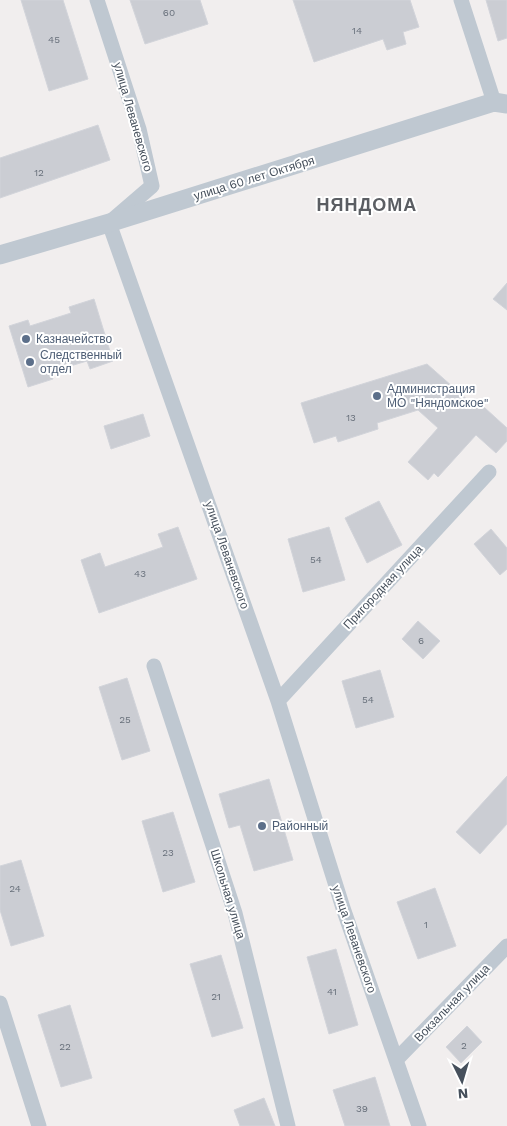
<svg xmlns="http://www.w3.org/2000/svg" width="507" height="1126" viewBox="0 0 507 1126" font-family="'Work Sans',sans-serif">
<style>
.building{fill:#cbcdd3;stroke:#d2d4da}
.lines{fill:none;stroke-linecap:round;stroke-linejoin:round}
.minor{stroke:#bfc8d1;stroke-width:15}
.tertiary{stroke:#bfc8d1;stroke-width:19}
.service-dot{fill:#5c6f8a;stroke:#fff;stroke-width:2}
.labels{text-anchor:middle;stroke-width:4;stroke-linejoin:round;paint-order:stroke}
.number-label{font-size:10px;fill:#676f7a}
.street-label{font-size:12px;fill:#46505c;stroke:#fff}
.service-label{font-size:12px;fill:#4e5e75;stroke:#fff;text-anchor:start}
.district-label{font-size:18px;font-weight:bold;letter-spacing:1px;fill:#5b5e63;stroke:#fff}
</style>
<rect width="100%" height="100%" fill="#f1eeee"/>
<path class="building" d="M21 0H63L88 79 49 91Z
M130 0H200L208 24 145 44Z
M293 0H410L419 27 403 32 406 44 387 50 383 39 314 62Z
M486 0H507V38L498 41Z
M98 125 110 160 0 198V158Z
M507 283V310L493 299Z
M94 299 113 361 90 369 87 361 50 372 53 379 28 387 9 326 28 320 30 326 71 313 69 307Z
M427 364 470 402 474 398 507 428V441L496 453 476 435 438 477 434 473 428 480 408 462 438 428 418 410 377 423 378 429 338 442 336 436 314 443 301 403Z
M143 414 150 436 111 449 104 426Z
M379 501 402 545 367 563 345 518Z
M178 527 197 579 99 613 81 560 100 553 105 567 163 547 158 534Z
M329 527 345 580 303 592 288 539Z
M491 529 507 548V569L500 575 474 544Z
M418 621 440 641 423 659 402 639Z
M380 670 394 717 356 728 342 681Z
M127 678 150 751 122 760 99 687Z
M507 776V824L480 854 456 832Z
M269 779 293 860 254 871 240 825 229 828 219 794Z
M173 812 195 882 163 892 142 821Z
M21 860 44 936 11 946 0 910V866Z
M435 888 456 946 418 959 397 902Z
M336 949 358 1025 329 1034 307 957Z
M221 955 243 1028 212 1037 190 964Z
M70 1005 92 1078 61 1087 38 1015Z
M467 1026 482 1042 461 1063 446 1047Z
M375 1077 390 1126H345L333 1090Z
M264 1098 275 1126H240L234 1110Z"/>
<g class="lines">
<path class="minor" d="M97 0 139 129 152 186 109 223 278 701 343 908 419 1126
M461 0 494 102
M154 666 235 913 288 1126
M278 701 489 472
M0 1003 39 1126
M396 1060 507 946"/>
<path class="tertiary" d="M0 255 109 223 494 102 507 104"/>
</g>
<g class="service-dot">
<circle cx="26" cy="339" r="5"/>
<circle cx="30" cy="362" r="5"/>
<circle cx="377" cy="396" r="5"/>
<circle cx="262" cy="826" r="5"/>
</g>
<g class="labels">
<g class="number-label">
<text x="169" y="16">60</text>
<text x="357" y="34">14</text>
<text x="54" y="43">45</text>
<text x="39" y="176">12</text>
<text x="351" y="421">13</text>
<text x="316" y="563">54</text>
<text x="140" y="577">43</text>
<text x="421" y="644">6</text>
<text x="368" y="703">54</text>
<text x="125" y="723">25</text>
<text x="168" y="856">23</text>
<text x="15" y="892">24</text>
<text x="426" y="928">1</text>
<text x="332" y="995">41</text>
<text x="216" y="1000">21</text>
<text x="464" y="1049">2</text>
<text x="65" y="1050">22</text>
<text x="362" y="1112">39</text>
</g>
<g class="street-label">
<text transform="translate(133 117) rotate(74)" y="4">улица Леваневского</text>
<text transform="translate(254 178) rotate(-17)" y="4">улица 60 лет Октября</text>
<text transform="translate(227 555) rotate(71)" y="4">улица Леваневского</text>
<text transform="translate(383 587) rotate(-47)" y="4">Пригородная улица</text>
<text transform="translate(228 894) rotate(73)" y="4">Школьная улица</text>
<text transform="translate(354 939) rotate(71)" y="4">улица Леваневского</text>
<text transform="translate(452 1003) rotate(-46)" y="4">Вокзальная улица</text>
</g>
<g class="service-label">
<text x="36" y="343">Казначейство</text>
<text x="40" y="359">Следственный<tspan x="40" dy="14">отдел</tspan></text>
<text x="387" y="393">Администрация<tspan x="387" dy="14">МО "Няндомское"</tspan></text>
<text x="272" y="830">Районный</text>
</g>
<g class="district-label">
<text x="367" y="211">НЯНДОМА</text>
</g>
</g>
<g transform="translate(462 1081) rotate(175)" stroke="#ffffff" stroke-width="4" paint-order="stroke">
<path d="M0-4L9 19L0 12L-9 19Z" fill="#46505c"/>
<text y="-8" font-size="14" font-weight="bold" text-anchor="middle" fill="#46505c">N</text>
</g>
</svg>
